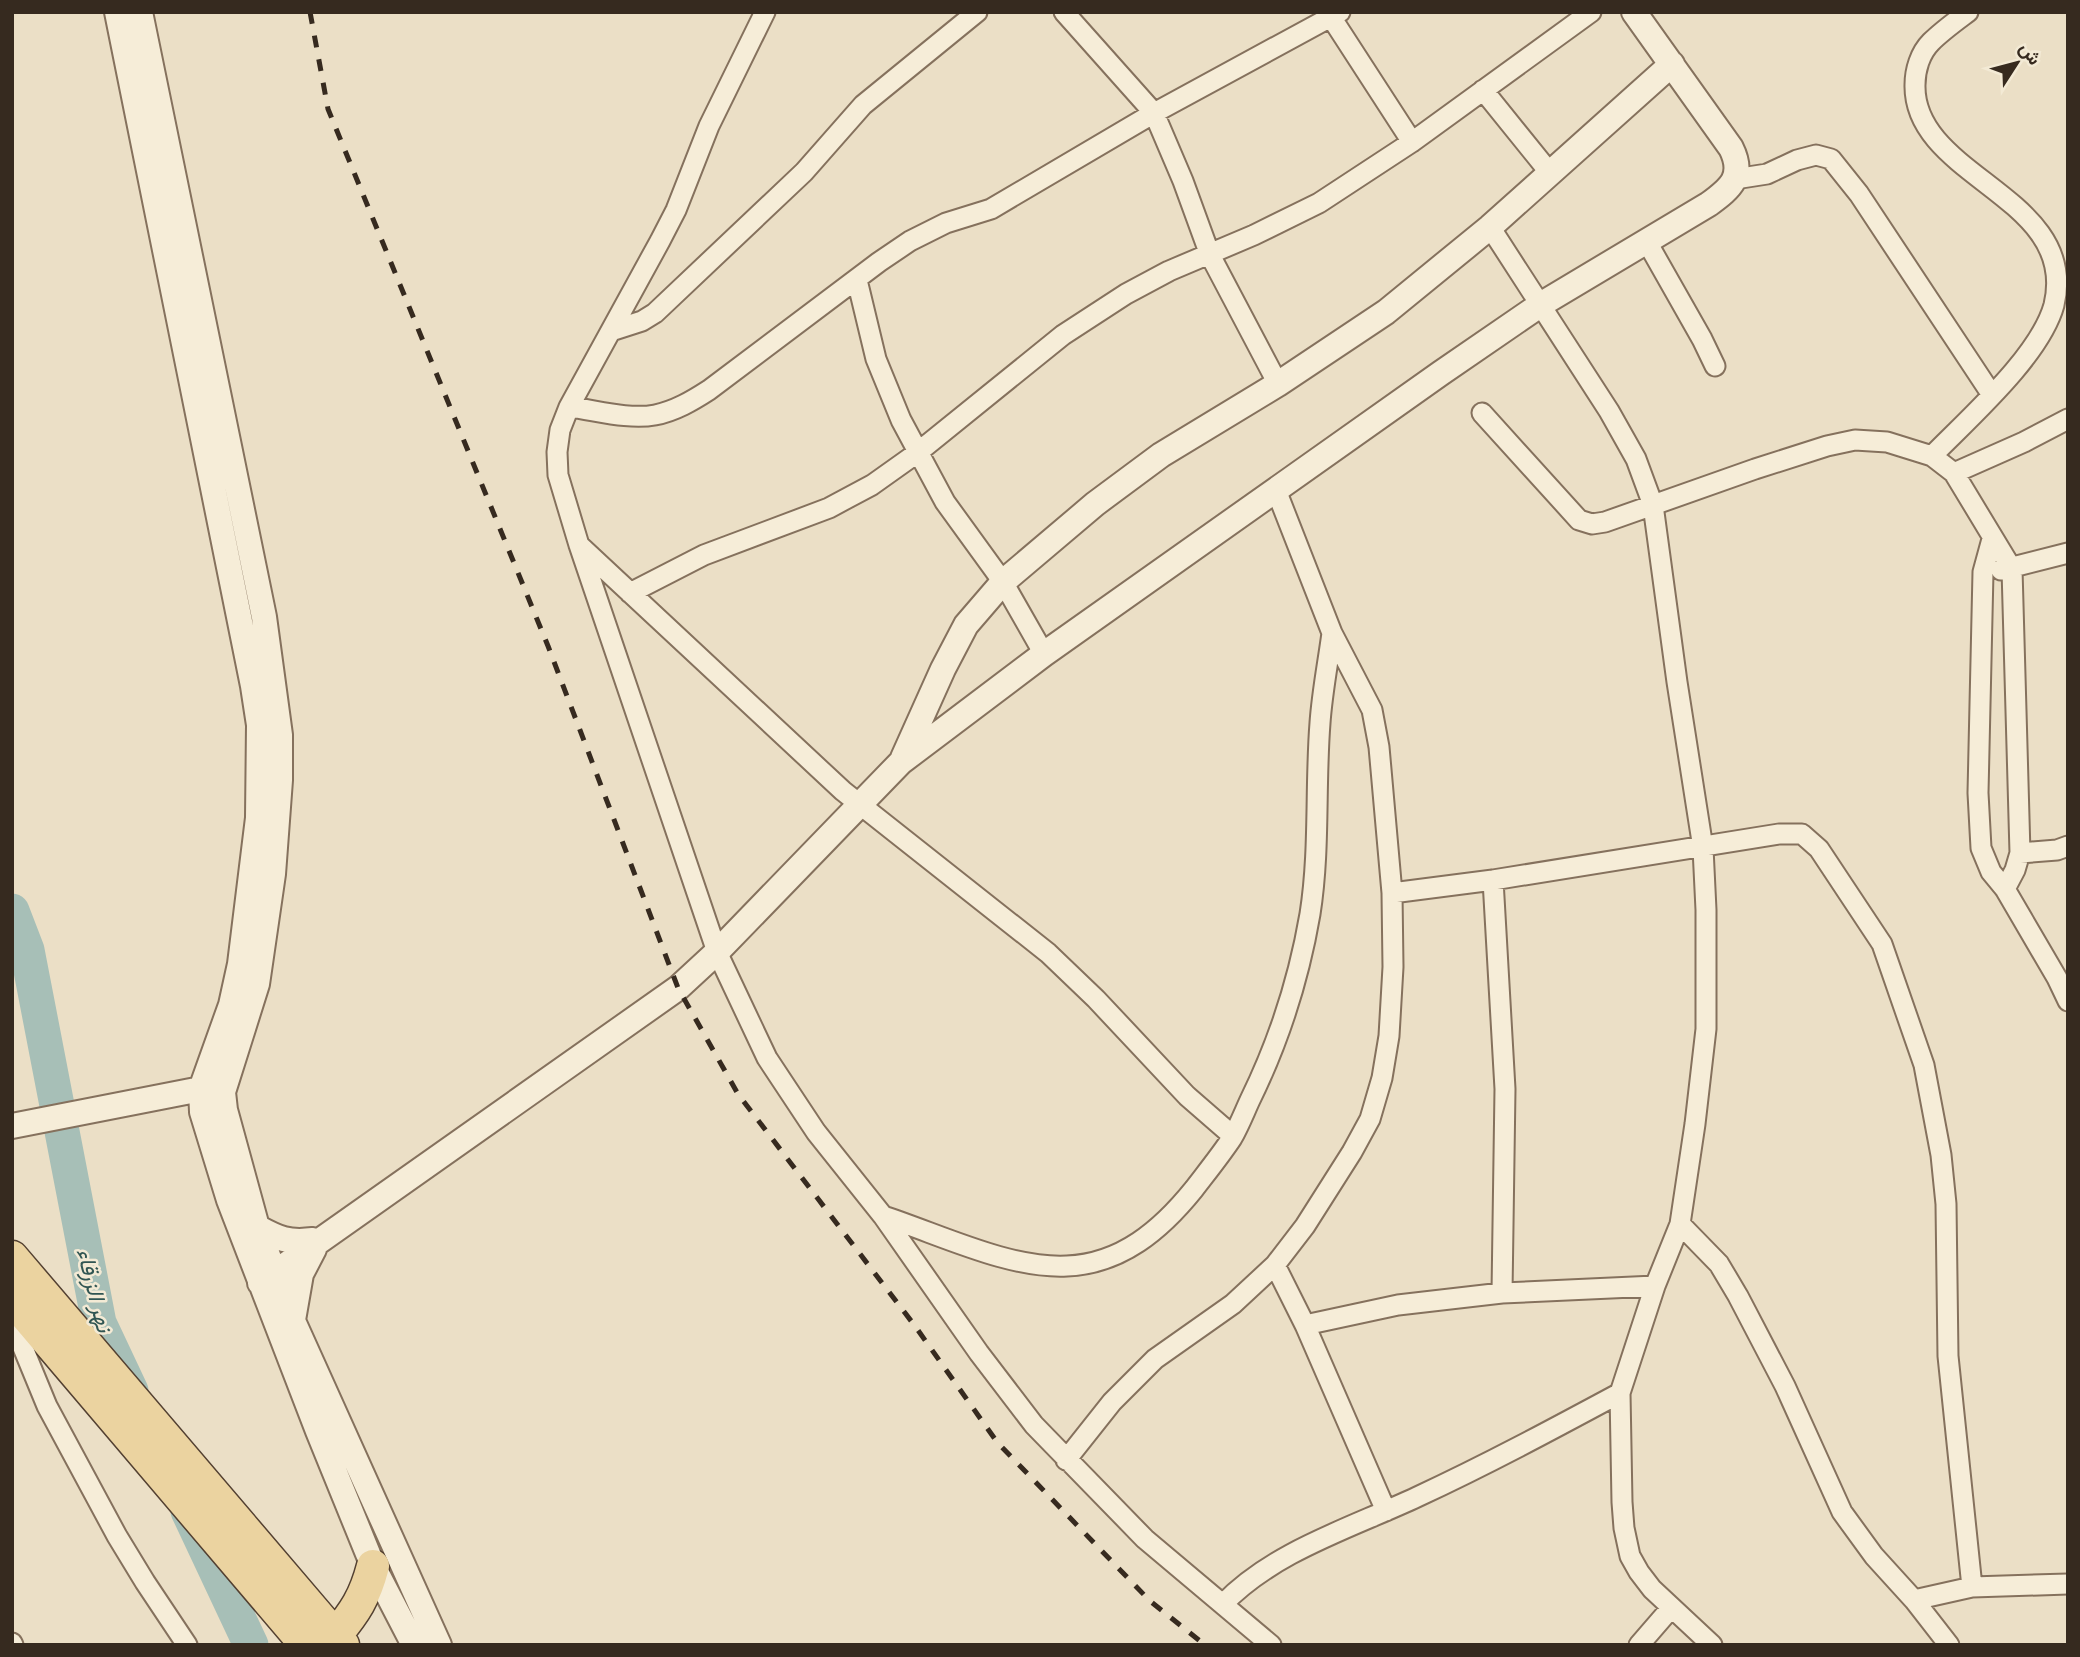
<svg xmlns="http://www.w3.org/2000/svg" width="2080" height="1657" viewBox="0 0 2080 1657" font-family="'Roboto Serif',Vazirmatn,serif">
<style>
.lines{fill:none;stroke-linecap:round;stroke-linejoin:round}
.river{stroke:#a7bfb7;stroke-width:35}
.minor-casing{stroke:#85715d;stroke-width:23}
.tertiary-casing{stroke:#85715d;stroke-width:28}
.primary-casing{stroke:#534031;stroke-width:35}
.minor{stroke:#f6edd8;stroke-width:19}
.tertiary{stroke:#f6edd8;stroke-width:24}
.primary{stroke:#ebd3a0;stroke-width:32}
.rail{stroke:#362a1f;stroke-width:5;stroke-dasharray:12 12;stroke-linecap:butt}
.labels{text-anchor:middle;stroke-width:5;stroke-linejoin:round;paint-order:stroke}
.water-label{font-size:23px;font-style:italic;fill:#305552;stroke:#f3ead5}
</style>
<rect width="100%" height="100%" fill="#ebdfc6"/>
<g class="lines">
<path class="river" d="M12 911 27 950 99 1323 131 1391
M188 1511 251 1645"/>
<defs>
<path id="minor" d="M765 12 709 126 676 210 660 241 569 407 560 430 557 452 558 475 579 545 717 952 767 1058 816 1132 883 1216 979 1353 1034 1425 1145 1539 1271 1645
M1064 12 1154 113 1183 181 1210 255 1278 384
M1331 17 1412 142
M1483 90 1550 173
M1735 179 1767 174 1797 160 1816 155 1831 159 1859 194 1992 395
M1490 227 1609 411 1636 459 1653 505 1677 682 1703 848 1706 910V1029L1695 1124 1680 1224 1655 1286 1620 1393 1622 1502 1624 1528 1630 1556 1639 1572 1652 1589 1712 1645
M1647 242 1702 339 1715 366
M857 280 876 359 901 420 945 502 1003 582 1044 654
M611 331 642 321 655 313 804 172 863 105 977 12
M569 407C595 410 628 420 655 415 675 411 692 401 709 390L879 262 910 241 946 223 991 209 1154 113 1340 12
M1482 413 1579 520 1592 524 1605 522 1755 469 1827 446 1855 440 1887 442 1932 456 1954 473 2012 569 2020 853 2015 870 2005 889
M1932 456C1969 418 2040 356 2054 305 2080 196 1913 178 1915 85 1915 70 1920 53 1931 42 1942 31 1956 21 1968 12
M1954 473 2024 442 2068 419
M1992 539 1983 572 1978 793 1981 848 1991 872 2005 889 2057 978 2068 1001
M579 545 843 791 1048 953 1096 999 1187 1096 1233 1136
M2001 570 2068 553
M630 593 704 555 829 508 872 485 917 453 1063 335 1126 294 1169 271 1254 235 1319 203 1412 142 1591 12
M2020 853 2057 850 2068 846
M1493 880 1505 1089 1502 1293
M1392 893 1493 880 1779 834H1802L1819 849 1882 944 1924 1065 1941 1155 1946 1204 1948 1356 1972 1587
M883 1216C939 1234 1009 1269 1067 1266 1121 1264 1161 1230 1194 1189 1207 1172 1220 1156 1232 1138 1239 1126 1244 1113 1250 1100 1279 1041 1299 978 1310 914 1320 851 1315 786 1320 723 1322 693 1328 663 1332 633
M1680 1224 1719 1264 1738 1296 1785 1386 1842 1512 1874 1556 1914 1600 1949 1645
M1275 1265 1305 1325 1386 1511
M12 1321 47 1406 117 1536 145 1582 187 1645
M1305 1325 1398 1305 1502 1293 1655 1286
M1066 1460 1112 1402 1155 1359 1233 1304 1275 1265 1305 1226 1352 1152 1370 1119 1382 1078 1389 1036 1393 967 1392 893 1379 747 1372 710 1332 633 1276 490
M1914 1600 1972 1587 2068 1584
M1223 1604C1274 1551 1351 1528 1417 1497 1486 1465 1553 1429 1620 1393
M12 1643 13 1645
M1639 1645 1671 1608"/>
<path id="tertiary" d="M117 12 253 686 259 725 258 818 240 964 231 1005 201 1089 202 1112 229 1200 318 1431 373 1566 414 1645
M140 12 264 617 280 735V780L273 874 257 984 223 1092 225 1110 257 1227 293 1321 439 1645
M903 758 943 669 966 625 1003 582 1095 504 1161 455 1278 384 1386 312 1490 227 1672 64
M12 1126 201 1089 214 1091
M257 1227C279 1239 288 1243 313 1240
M260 1283 678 988 717 952 901 762 1044 654 1441 373 1540 305 1709 204C1731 188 1745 176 1731 148L1634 12
M293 1320 301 1274 314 1249"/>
<path id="primary" d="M12 1257 343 1645
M12 1299 306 1645
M335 1636C355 1612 365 1597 373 1566"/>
</defs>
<use href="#minor" class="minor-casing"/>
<use href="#tertiary" class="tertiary-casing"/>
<use href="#primary" class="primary-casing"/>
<use href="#minor" class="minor"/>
<use href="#tertiary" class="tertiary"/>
<use href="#primary" class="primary"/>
<path class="rail" d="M310 12 328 109 548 646 678 988 738 1094 915 1326 997 1442 1150 1601 1205 1645"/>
</g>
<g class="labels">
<g class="water-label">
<text transform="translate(95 1290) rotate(76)" y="8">نهر الزرقاء</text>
</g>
</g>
<rect width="2080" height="1657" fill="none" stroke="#362a1f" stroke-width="28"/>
<g transform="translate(2017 63) rotate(54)" stroke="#f3ead5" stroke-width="5" paint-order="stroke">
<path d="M0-5L12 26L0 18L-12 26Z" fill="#362a1f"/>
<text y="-10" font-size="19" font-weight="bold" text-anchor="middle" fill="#362a1f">ش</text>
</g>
</svg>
